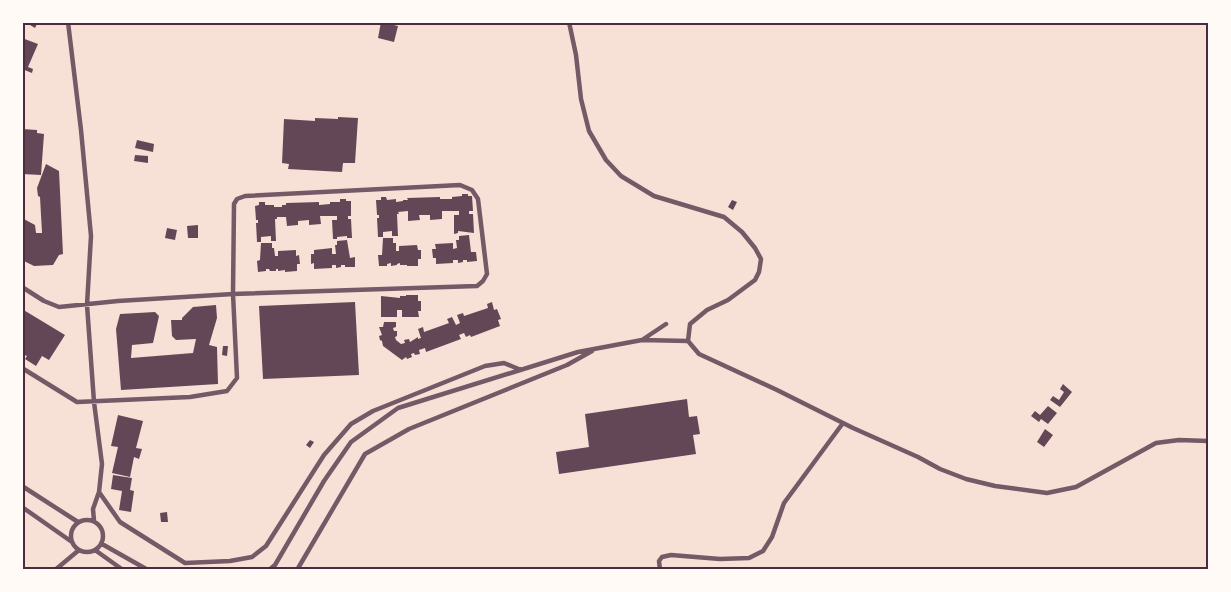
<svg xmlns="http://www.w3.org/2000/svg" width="1231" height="592" viewBox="0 0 1231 592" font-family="'Titillium Web',sans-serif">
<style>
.building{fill:#644757}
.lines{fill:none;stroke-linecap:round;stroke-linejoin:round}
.minor{stroke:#755966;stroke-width:4.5}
.neatline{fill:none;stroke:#4a2c40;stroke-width:2}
</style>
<rect width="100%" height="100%" fill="#f7e1d7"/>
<path class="building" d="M25 22H38L35 28Z
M381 22 398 26 394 42 378 38Z
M22 38 38 44 28 67 33 69 32 73 22 69 24 63 22 62Z
M338 117 358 118 355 163H343L342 172 288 169 289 164 282 163 284 119 315 121V118L338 119Z
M22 129 37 130V133L44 134 41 175 22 174Z
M137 140 154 144 153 152 135 148Z
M135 155 148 156V163L134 161Z
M46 164 59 171 63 254 59 255 53 265 34 266 22 260V218L35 225 36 233H42L40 197 38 196 37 188Z
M462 194H468V196H472L473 211H469V214H473L474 233 458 231V233L454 234V215H459V211H442V219L430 220V215H419L420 220 408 221V211L398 212 399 214H397L398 236H392V231L383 232V237H378L377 218H379V215H377L376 200H381V197H386L387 200 396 199V202L403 201V200H408L407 198 440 197V199H452V197L462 196Z
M340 199H346V201H351V216H348V219H351L352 238H347V236L337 237V239H333L332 220H337V216H320L321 224 309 225V220L298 221V225L287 226 286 217H277V219H275L276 241H271V236L261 237V242H257L256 223H258V220H256L255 206 259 205V202H265V205H274V207H282V205H286V203L319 202V205L330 204V202H340Z
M732 200 737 202 733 210 728 207Z
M198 225V238H188L187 226Z
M167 228 177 230 175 240 165 238Z
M469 235 471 252H476L477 261 467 262V260H463V262L458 263V260H453V263L436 264V258H433L432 249H436L435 244 453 243V249L457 248 456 240H459V236Z
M383 238H393V243H396V251H399V246L417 245 418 250H421V259H418V266H407V265H400V263L397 264V265L391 266V263L387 264V266H379L378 255H382Z
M347 240 350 258 355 257V267H345V265H341V267L336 268V265H332V268L314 269V263L311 264V254H314V250L332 248V254H336L335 245H337V241Z
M261 243H272V248H274L275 256H278V251L296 250V256L299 255 300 264H297V271L285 272V270L278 271V269H276V271H270L269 269H266V271L258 272 257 261 260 260Z
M406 295H418V301H421V311H418L419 317H402V310H397V317H381V296L400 298V296H406Z
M355 302 359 375 263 379 259 306Z
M492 302 494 310 497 309 501 319 498 320 500 326 471 337 470 335 466 337 464 333 459 335 461 339 426 352 425 348 419 350 420 354 415 355 414 353 411 354 412 357 407 359 406 357 402 360 383 346 382 341 380 340 379 336 382 335 379 327H383L384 322H396V327L393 328 394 331H397V336L395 337 396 340 401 344 405 343 404 340 409 339 410 342 418 337V339L421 338 418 329 423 327 424 332 449 323 447 319 452 317 456 325 460 323 457 315 463 313 464 316 488 308 487 304Z
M216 305 217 318 209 345 217 347 218 384 121 390 116 329 120 314 155 312 159 316 153 343 132 345 131 358 193 353 196 339 176 340 172 336 171 320H182V318L193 307Z
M22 309 65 335 49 360 42 356 36 366 25 359 27 356 22 354Z
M223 346H228L227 356 222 355Z
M1063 384 1072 392 1060 407 1050 400 1053 396 1059 400 1064 392 1060 389Z
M687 399 689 417 697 416 700 434 693 435 696 454 559 474 556 452 589 447 585 414Z
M1048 406 1057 413 1048 424 1041 419 1039 422 1031 416 1035 411 1040 415Z
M118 415 143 421 136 448 142 449 139 459 134 457 130 477 112 473 118 447 111 446Z
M1045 429 1053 435 1044 447 1037 442Z
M310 440 314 442 310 448 306 445Z
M113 475 132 478 130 490 134 491 131 512 119 510 122 491 111 489Z
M167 512 168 522H161L160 513Z"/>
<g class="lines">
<path class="minor" d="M68 22 81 130 91 236 87 305 94 402 102 464 99 492 93 509 94 521
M569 22 576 55 581 99 589 131 606 160 621 176 654 196 724 217 742 232 755 248 761 259 759 272 755 280 728 300 707 310 690 324 688 341 699 354 777 390 853 428 918 457 940 469 966 479 995 486 1047 493 1076 487 1156 443 1179 440 1208 441
M22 287 44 301 59 307 118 301 233 294 477 286 483 281 487 274 478 199 472 190 460 185 245 196 237 199 234 204 233 294 237 378 227 391 190 397 77 402 22 368
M642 340 666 324
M22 486 78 522
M99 492 120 522 185 563 230 561 252 557 266 546 324 455 351 424 373 411 485 366 504 363 521 370
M22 507 72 542
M71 536a16 16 0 1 1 32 0a16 16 0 1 1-32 0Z
M102 544 148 570
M95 550 123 570
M55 570 79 550
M269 570 275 565 324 481 351 442 398 408 578 352 642 340 688 341
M297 570 365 454 409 429 567 365 592 351
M660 570 659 561 662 557 671 555 720 559 749 558 763 551 772 537 784 503 843 423"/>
</g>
<rect width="1231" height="592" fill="none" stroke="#fffaf5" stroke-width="48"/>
<rect x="24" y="24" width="1183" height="544" class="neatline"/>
</svg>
